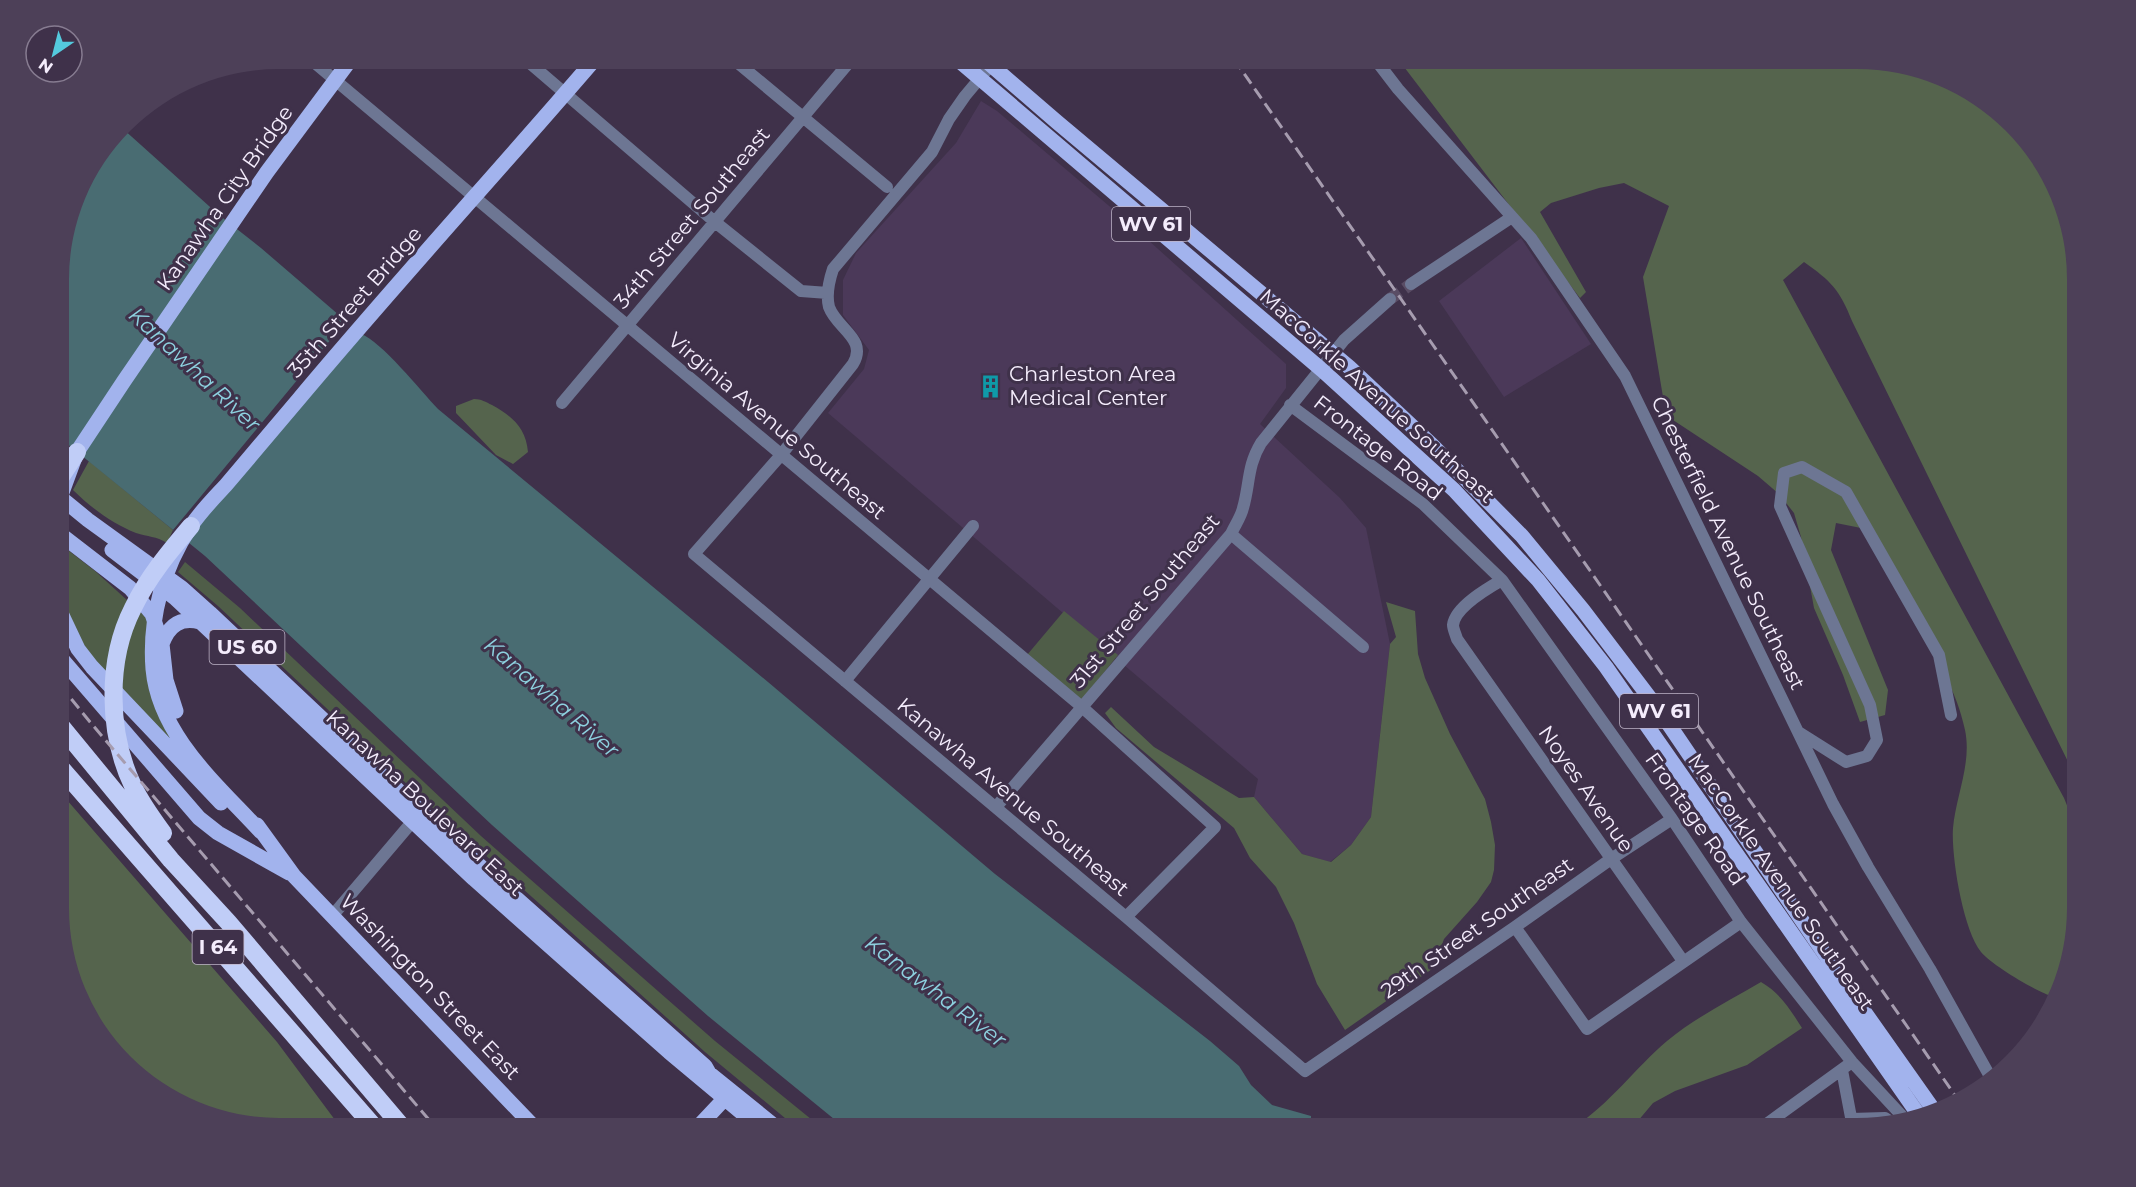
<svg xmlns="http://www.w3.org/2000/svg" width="2136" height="1187" viewBox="0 0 2136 1187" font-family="Montserrat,sans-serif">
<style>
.built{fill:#4b3959}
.green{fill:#4f5d48}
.forest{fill:#55644d}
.water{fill:#496c72}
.pier{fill:#3f314a}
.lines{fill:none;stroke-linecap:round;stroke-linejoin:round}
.minor-tunnel{stroke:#5a4d65;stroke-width:12;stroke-dasharray:12 6;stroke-linecap:butt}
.minor{stroke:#6d7693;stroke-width:12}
.major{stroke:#a2b3ed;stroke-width:15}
.highway{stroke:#c0cdf7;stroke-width:18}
.rail{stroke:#a69caf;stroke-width:3;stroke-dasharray:12 6;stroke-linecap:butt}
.labels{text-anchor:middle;stroke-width:6;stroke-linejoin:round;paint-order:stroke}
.shield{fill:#3f314a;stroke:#beb4c7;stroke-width:1.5}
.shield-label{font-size:20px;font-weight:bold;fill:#f4ecfc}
.street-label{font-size:21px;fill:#f4ecfc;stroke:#3f314a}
.poi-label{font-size:21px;fill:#f4ecfc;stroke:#3f314a;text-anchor:start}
.water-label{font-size:22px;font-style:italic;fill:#8dd1df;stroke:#3f314a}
</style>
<rect width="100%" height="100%" fill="#3f314a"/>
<path class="built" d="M981 101 997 111 1128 222 1286 364V388L1260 424 1340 498 1366 528 1390 644 1371 817 1351 845 1330 862 1302 854 1254 797 1258 779 828 413 864 369 869 350 843 315V280L856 253 956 143Z
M1521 238 1591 344 1504 397 1439 301Z"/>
<path class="green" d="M60 544 95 571 149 620 177 752C136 709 77 659 64 599 60 581 60 562 60 544Z
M185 562 240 608 481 836 715 1041 822 1128H797L705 1052 427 803 218 606 178 572Z
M1064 611 1118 655 1082 700 1027 655Z"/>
<path class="forest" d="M1398 59H1858L1967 88 2041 157 2076 262 2070 272 2068 299 2077 304V780L1852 321C1840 290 1831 281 1804 262L1783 280 2064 798 2077 830V922L2054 997C2037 992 1993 966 1981 952 1963 930 1951 856 1953 828 1956 795 1972 763 1965 730 1957 691 1937 660 1918 626 1899 593 1880 560 1861 528L1836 523 1831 550 1888 690 1885 715 1860 722 1843 675 1814 608 1801 537 1794 513 1779 494 1758 476 1673 420 1663 397 1643 277 1669 206 1624 183 1599 188 1551 203 1540 212 1586 292 1580 298Z
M474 399C481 399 486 402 492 405 512 416 526 428 528 452L513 464 496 455 456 413V406Z
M89 461 173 530 167 543C156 536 148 537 136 533 113 524 90 507 73 490Z
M1386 602 1415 611 1418 654 1425 678 1450 734 1485 799 1491 822 1495 845 1494 870 1491 882 1477 902 1444 939 1440 950 1442 962 1345 1030 1317 984 1294 923 1276 887 1250 858 1234 828 1116 728 1105 713 1111 707 1154 747 1239 798 1254 797 1302 854 1331 862 1351 845 1371 817 1390 644 1396 637Z
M60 792 277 1042 341 1128H278L169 1099 95 1030 60 937Z
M1761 982C1780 993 1790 1009 1802 1028L1747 1065 1675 1091 1653 1103 1632 1128H1573C1611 1103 1634 1069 1667 1041 1696 1017 1729 1001 1761 982Z"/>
<path class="water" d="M122 128 219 215 261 248 361 334C381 341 421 391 438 409L768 682 995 874 1210 1041 1239 1066 1251 1085 1272 1105 1311 1116V1128H845L708 1016 492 825 205 556 60 438V250L81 181Z"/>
<path class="pier" d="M346 321 361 334 196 528 189 543 173 530Z"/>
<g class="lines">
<path class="minor-tunnel" d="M1390 299 1411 284"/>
<path class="minor" d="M310 59 1082 707 1215 827 1126 917
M525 59 715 222 801 291 828 293
M733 59 887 187
M996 59 965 96 949 119 932 152 833 269C829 281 826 295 829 307 837 329 868 339 853 364L781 455 694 554 1126 917 1305 1071 1515 927 1611 859 1672 819
M1375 59 1398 89 1531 238 1625 376 1833 804 1868 867 1930 969 1992 1080
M1411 284 1512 217
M562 403 852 59
M1290 405 1423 504 1502 580 1672 819 1741 922 1852 1062 1904 1118
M1231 534 1363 647
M1502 580C1488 588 1455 607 1453 625 1453 629 1456 635 1457 639L1683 961
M845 681 973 526
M1800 733 1846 762 1867 756 1877 740 1870 705 1780 506 1784 473 1802 467 1846 492 1939 655 1951 715
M996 807 1231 534C1235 525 1241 517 1243 508 1250 484 1247 466 1261 443L1344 340 1390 299
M333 915 418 815
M1515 927 1587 1029 1741 922
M1842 1070 1853 1128
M1851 1119 1885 1118 1891 1122
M1761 1128 1852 1062"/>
<path class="major" d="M957 59 1322 370 1454 490 1538 580 1606 667 1918 1114
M984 59 1057 122 1349 367 1432 445 1522 536 1583 610 1659 710 1856 1000 1933 1109
M60 497 88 520 182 588 210 613 451 840 705 1066 709 1073 777 1128
M60 498 77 452 124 381 267 172 351 59
M60 534 130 588 152 614 162 644 166 680 176 711
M112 550 175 598 474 879 669 1052 760 1128
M60 611 78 649 92 667 221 803
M162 644C169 625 181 617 200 622
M60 657 199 818 218 833 289 873
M257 825 294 876 535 1128
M261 832C218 785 159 736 153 669 149 618 163 568 191 526 201 511 214 498 226 485 250 457 274 428 298 400 395 284 497 173 595 59
M697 1128 729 1094"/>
<path class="highway" d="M60 478 77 452
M60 725 171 860 228 922 403 1128
M60 767 375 1128
M163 833C152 818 141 803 133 786 108 734 106 661 133 608 148 577 169 552 191 526"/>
<path class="rail" d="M1234 59 1959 1101
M60 685 90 722 436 1128"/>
</g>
<defs>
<symbol id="building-bare" viewBox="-9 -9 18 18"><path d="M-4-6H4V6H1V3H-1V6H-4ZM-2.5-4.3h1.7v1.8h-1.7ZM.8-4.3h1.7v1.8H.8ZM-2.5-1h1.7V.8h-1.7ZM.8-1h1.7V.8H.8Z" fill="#0f9aa8" stroke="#3f314a" stroke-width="2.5" paint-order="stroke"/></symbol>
</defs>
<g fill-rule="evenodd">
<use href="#building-bare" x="974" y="370" width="33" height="33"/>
</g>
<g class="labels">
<g class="shield">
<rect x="1112" y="207" width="78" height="34" rx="4.5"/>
<rect x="209.5" y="630" width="75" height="34" rx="4.5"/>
<rect x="1620" y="694" width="78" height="34" rx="4.5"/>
<rect x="192.5" y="930" width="51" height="34" rx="4.5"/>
</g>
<g class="shield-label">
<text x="1151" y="231">WV 61</text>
<text x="247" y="654">US 60</text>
<text x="1659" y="718">WV 61</text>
<text x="218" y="954">I 64</text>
</g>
<g class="street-label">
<text transform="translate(225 198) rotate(-55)" y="7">Kanawha City Bridge</text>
<text transform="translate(692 218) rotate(-50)" y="7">34th Street Southeast</text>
<text transform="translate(355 302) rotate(-49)" y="7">35th Street Bridge</text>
<text transform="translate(1377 396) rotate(42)" y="7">MacCorkle Avenue Southeast</text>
<text transform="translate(777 426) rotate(40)" y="7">Virginia Avenue Southeast</text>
<text transform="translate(1378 448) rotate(38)" y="7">Frontage Road</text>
<text transform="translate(1728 543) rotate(64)" y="7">Chesterfield Avenue Southeast</text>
<text transform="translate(1145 601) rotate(-50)" y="7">31st Street Southeast</text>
<text transform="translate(1586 789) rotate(55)" y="7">Noyes Avenue</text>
<text transform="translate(1013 797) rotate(40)" y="7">Kanawha Avenue Southeast</text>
<text transform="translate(425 803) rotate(43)" y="7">Kanawha Boulevard East</text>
<text transform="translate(1695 819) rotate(55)" y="7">Frontage Road</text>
<text transform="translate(1781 882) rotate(55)" y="7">MacCorkle Avenue Southeast</text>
<text transform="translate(1477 928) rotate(-35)" y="7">29th Street Southeast</text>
<text transform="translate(430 987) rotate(46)" y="7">Washington Street East</text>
</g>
<g class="poi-label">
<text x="1009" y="381">Charleston Area<tspan x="1009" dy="24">Medical Center</tspan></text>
</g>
<g class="water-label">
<text transform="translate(195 369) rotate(43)" y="8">Kanawha River</text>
<text transform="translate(552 697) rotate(41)" y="8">Kanawha River</text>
<text transform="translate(936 991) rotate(37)" y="8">Kanawha River</text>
</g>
</g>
<path d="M0 0H2136V1187H0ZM279 69H1857A210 210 0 0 1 2067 279V908A210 210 0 0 1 1857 1118H279A210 210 0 0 1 69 908V279A210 210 0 0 1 279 69Z" fill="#4d4058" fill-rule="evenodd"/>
<g transform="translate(54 54) rotate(215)"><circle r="28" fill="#3f314a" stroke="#877c91" stroke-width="1.5"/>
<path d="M0-4.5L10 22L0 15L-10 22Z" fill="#54cade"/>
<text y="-9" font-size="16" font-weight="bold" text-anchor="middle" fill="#f4ecfc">N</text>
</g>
</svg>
